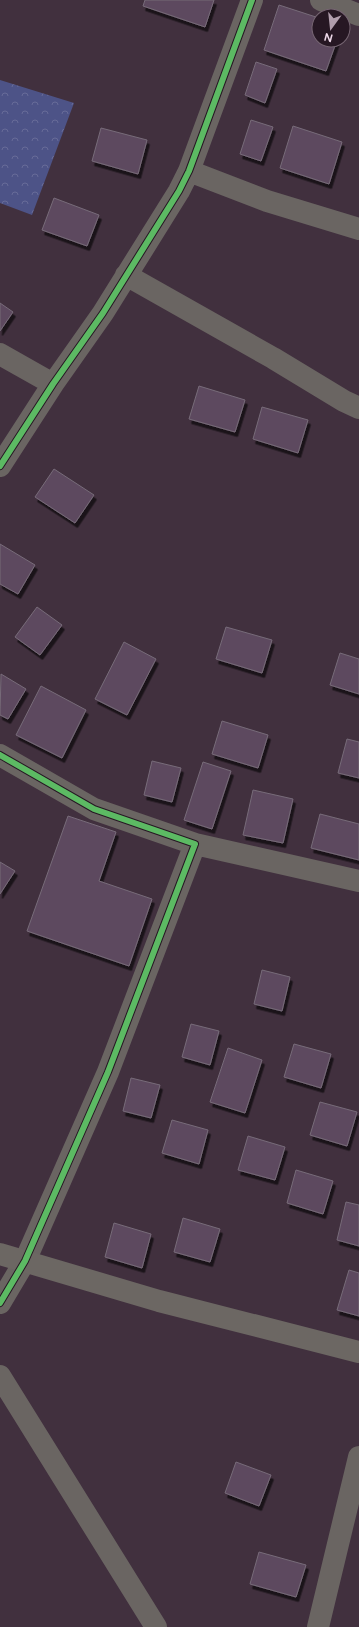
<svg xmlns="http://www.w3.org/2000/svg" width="359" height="1627" viewBox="0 0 359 1627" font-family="Figtree,sans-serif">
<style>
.forest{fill:url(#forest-crowns)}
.building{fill:#5d4a5f;stroke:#776b79;filter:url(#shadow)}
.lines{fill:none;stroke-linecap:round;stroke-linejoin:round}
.street{stroke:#6a6562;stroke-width:22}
.secondary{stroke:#6c6763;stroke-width:22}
.cycleway-casing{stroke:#261723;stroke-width:8}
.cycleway{stroke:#5cba63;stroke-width:6}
</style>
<defs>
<pattern id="forest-crowns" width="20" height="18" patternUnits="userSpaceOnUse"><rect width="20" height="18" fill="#4d5387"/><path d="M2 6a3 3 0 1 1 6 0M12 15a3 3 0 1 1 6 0" fill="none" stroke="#676b98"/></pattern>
<filter id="shadow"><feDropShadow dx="2.5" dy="4.5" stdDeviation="0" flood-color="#0009"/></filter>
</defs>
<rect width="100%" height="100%" fill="#41303e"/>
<path class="forest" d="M0 80 74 103 32 215 0 203Z"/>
<path class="building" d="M145 0H214L205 27 143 6Z
M279 5 319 18V40H337L326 71 264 50Z
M256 62 277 69 265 103 245 95Z
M251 120 273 127 261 161 240 154Z
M293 126 342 142 329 184 280 168Z
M101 128 147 140 138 174 92 161Z
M54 198 99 215 87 246 42 230Z
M0 303 13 312 0 331Z
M199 386 245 400 235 432 189 419Z
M262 407 308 420 298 453 253 439Z
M54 469 94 495 75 523 35 497Z
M0 544 35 565 18 594 0 584Z
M37 607 62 625 40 655 15 637Z
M226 627 272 640 262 673 216 659Z
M124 642 156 659 127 715 95 699Z
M340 653 359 659V694L330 685Z
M1 674 26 689 8 719 0 715Z
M41 686 86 710 62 758 16 735Z
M222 721 268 735 258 768 212 754Z
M347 739 359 742V778L338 773Z
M152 761 181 768 172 802 144 795Z
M203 762 231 771 212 829 184 820Z
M253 790 293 799 283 843 243 835Z
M320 814 359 824V860L311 848Z
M68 816 116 832 99 881 152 899 129 966 27 931Z
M0 862 15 871 0 894Z
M262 970 290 977 282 1011 254 1004Z
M191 1024 219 1031 210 1065 182 1057Z
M294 1044 331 1054 321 1088 284 1077Z
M228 1048 262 1060 245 1113 210 1102Z
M131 1078 160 1085 151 1118 123 1111Z
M320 1102 357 1112 347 1146 310 1135Z
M172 1120 208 1130 199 1164 162 1153Z
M248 1136 285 1147 275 1180 238 1170Z
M296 1170 333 1181 323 1214 287 1203Z
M346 1202 359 1205V1246L337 1240Z
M183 1218 220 1229 210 1262 174 1252Z
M114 1223 151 1234 142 1268 105 1257Z
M349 1270 359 1273V1316L337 1310Z
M236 1462 271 1475 259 1506 225 1493Z
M259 1552 306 1565 296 1597 250 1584Z"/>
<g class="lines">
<path class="street" d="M321 0 359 15
M189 171 267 201 359 229
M126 275 273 358 344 401 359 408
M0 354 53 384
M0 466 53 384 103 313 179 191 189 171 252 0
M0 755 94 809 195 844 108 1072 25 1261 0 1303
M195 844 359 881
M0 1376 156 1627
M318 1627 359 1457"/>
<path class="secondary" d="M0 1254 159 1301 359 1352"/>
<defs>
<path id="cycleway" d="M0 466 53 384 103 313 179 191 189 171 252 0
M0 755 94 809 195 844 108 1072 25 1261 0 1303"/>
</defs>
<use href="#cycleway" class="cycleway-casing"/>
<use href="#cycleway" class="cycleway"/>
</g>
<g transform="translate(331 28) rotate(195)"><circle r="19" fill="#261723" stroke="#766572"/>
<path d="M0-3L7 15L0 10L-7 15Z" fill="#b19ead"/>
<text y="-6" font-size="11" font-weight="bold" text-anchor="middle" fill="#eed9e9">N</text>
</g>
</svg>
